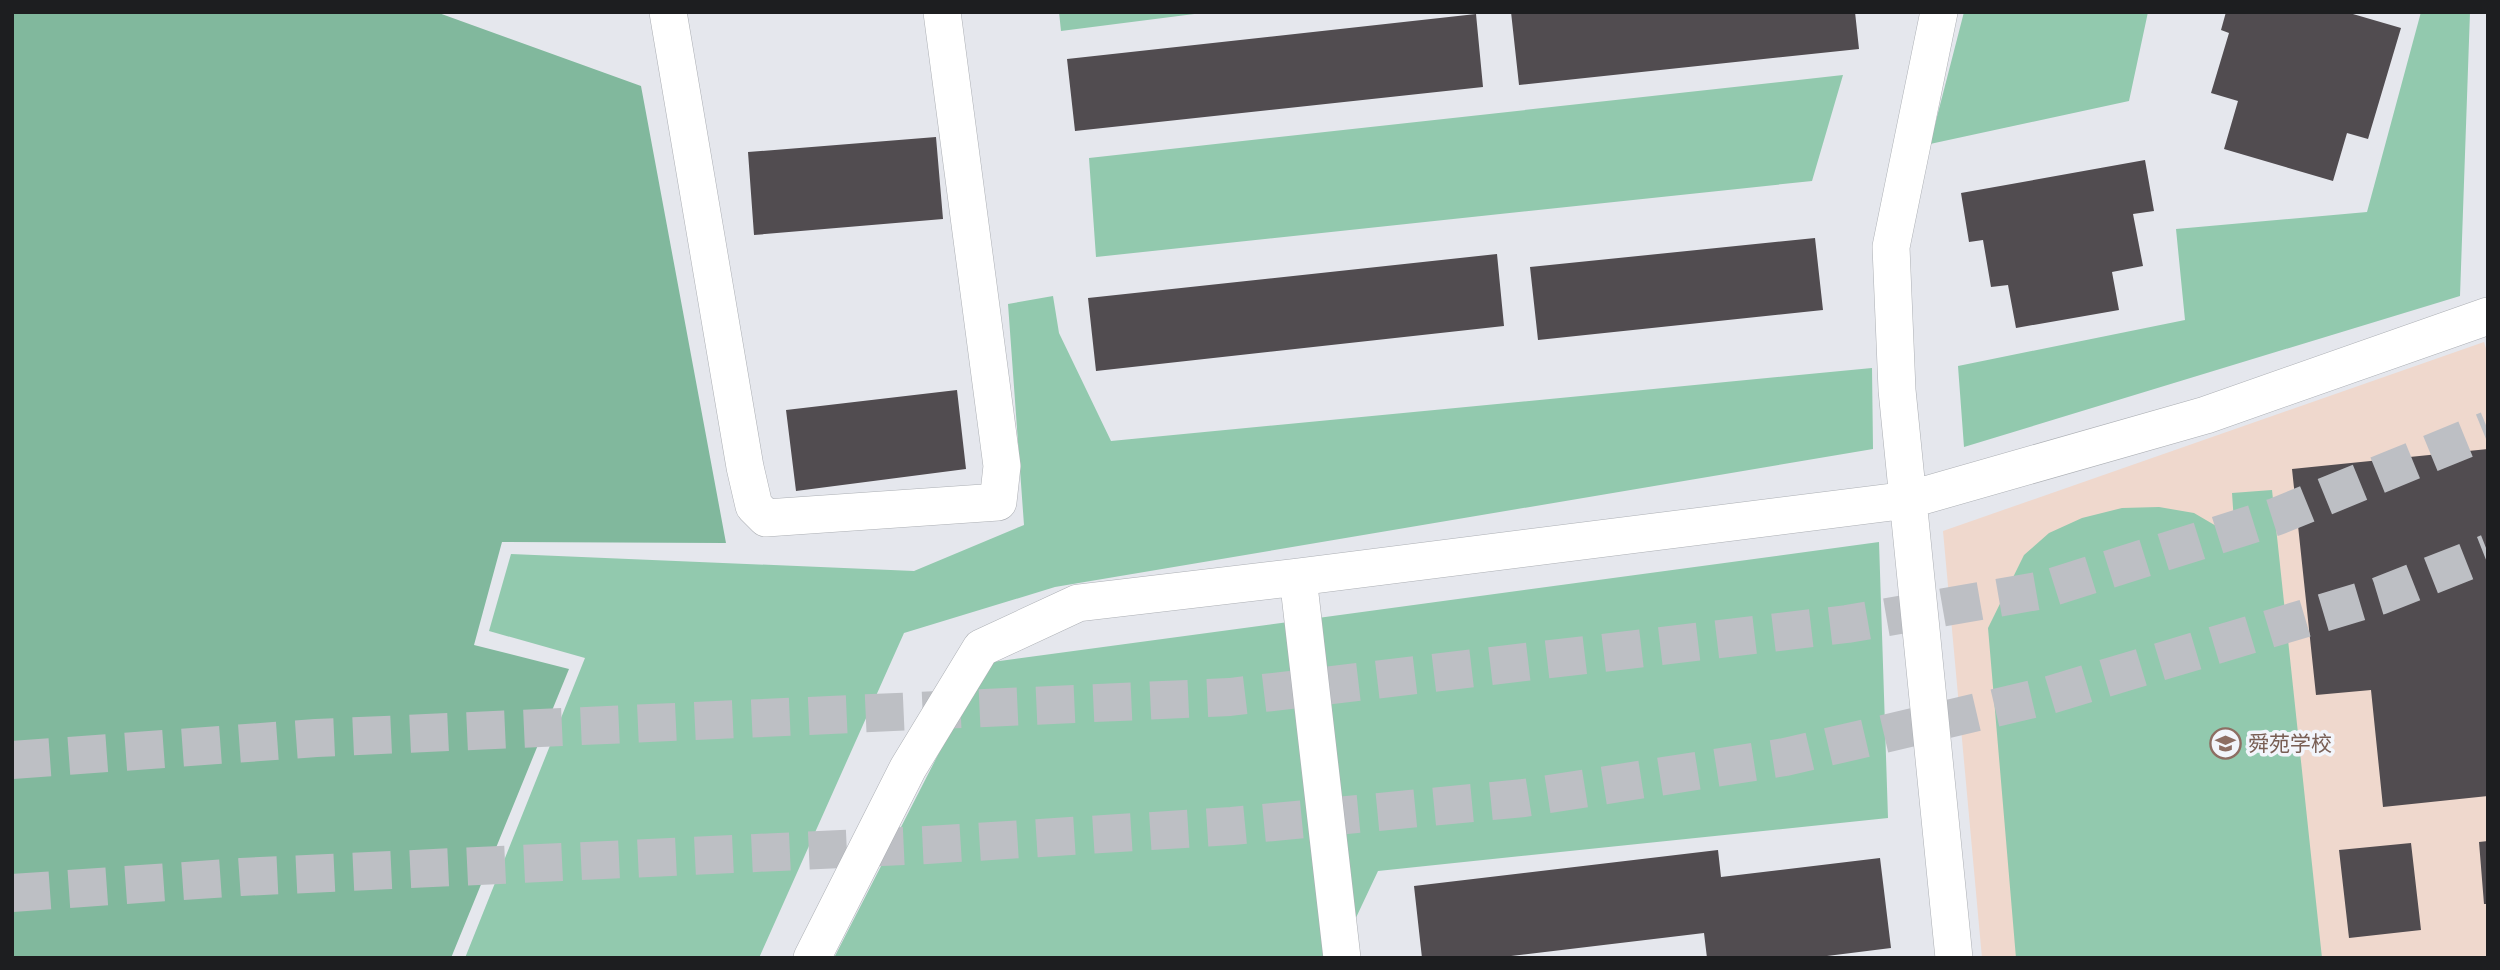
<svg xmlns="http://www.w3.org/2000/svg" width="2500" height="970" viewBox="0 0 2500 970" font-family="Karla,'Noto Sans SC',sans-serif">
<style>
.education{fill:#efd8cd}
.green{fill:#92c9ae}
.forest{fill:#81b89d}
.building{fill:#514c50}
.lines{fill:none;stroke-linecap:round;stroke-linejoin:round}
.highway-tunnel{stroke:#bdbfc4;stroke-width:38;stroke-dasharray:38 19;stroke-linecap:butt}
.street-casing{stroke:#acafb4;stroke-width:38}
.street{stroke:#fff;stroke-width:37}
.labels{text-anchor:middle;stroke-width:7;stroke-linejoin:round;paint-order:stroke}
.education-label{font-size:21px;fill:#785e54;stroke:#f2f5fb;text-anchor:start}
</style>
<rect width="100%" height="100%" fill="#e5e7ed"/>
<path class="education" d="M2484 342 2488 355V958H1982L1943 531Z"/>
<path class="green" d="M1059 12H1210L1061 31Z
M1964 12H2148L2129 101 1930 144Z
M2421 12H2470L2460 296 1964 447 1958 366 2185 320 2176 229 2367 212Z
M1843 75 1812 181 1096 257 1089 158Z
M1053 296 1059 333 1111 441 1872 368 1873 449 1055 587 904 633 759 958H465L585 658 489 631 511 554 914 571 1024 525 1008 304Z
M2272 490 2322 958H2016L1988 628 2024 555 2049 533 2082 518 2122 508 2159 507 2194 513 2235 537 2232 493Z
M1879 542 1888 818 1378 871 1337 958H840L835 956 985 663Z"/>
<path class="forest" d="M12 12H436L641 86 726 543 502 542 474 645 569 669 451 958H12Z"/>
<path class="building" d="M1511 12H1855L1859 49 1519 85Z
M2226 12H2346L2401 28 2368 139 2347 133 2333 181 2224 149 2238 101 2211 93 2229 33 2221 30Z
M1476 14 1483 87 1075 131 1067 59Z
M936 137 943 219 754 235 748 152Z
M2145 160 2154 211 2133 214 2143 266 2112 272 2119 310 2016 328 2008 285 1991 287 1983 240 1969 242 1961 193Z
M1815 238 1823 310 1538 340 1530 267Z
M1497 254 1504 326 1096 371 1088 298Z
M957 390 966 469 796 491 786 410Z
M2488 449V796L2383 807 2371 690 2316 695 2292 469Z
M2488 841V904H2484L2479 842Z
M2411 843 2421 930 2349 938 2339 850Z
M1718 850 1721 877 1880 858 1891 948 1811 958H1707L1704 933 1494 958H1422L1414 886Z"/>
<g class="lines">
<path class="highway-tunnel" d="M12 760 316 738 1230 697 1847 624 2043 590 2275 517 2488 430
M12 893 241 877 927 845 1232 826 1524 798 1785 757 2046 696 2379 596 2488 553"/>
<defs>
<path id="street" d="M668 12 745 467 754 506 766 518 998 502 1002 466 942 12
M1939 12 1891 247 1897 390 1954 958
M812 958 908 768 981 648 1078 603 1298 577
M1342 958 1298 577 1908 500 2206 415 2488 316"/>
</defs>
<use href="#street" class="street-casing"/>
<use href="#street" class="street"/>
</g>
<defs>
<symbol id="school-ring" viewBox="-11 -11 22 22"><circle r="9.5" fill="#f2f5fb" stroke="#8d6e63" stroke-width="1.5"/><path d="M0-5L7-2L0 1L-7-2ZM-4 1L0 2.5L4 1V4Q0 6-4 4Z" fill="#8d6e63"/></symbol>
</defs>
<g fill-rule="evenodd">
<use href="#school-ring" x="2208" y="726" width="35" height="35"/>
</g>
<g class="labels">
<g class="education-label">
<text x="2248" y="751">舜苑学校</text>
</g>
</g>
<rect width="2500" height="970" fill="none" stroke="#1d1e20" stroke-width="28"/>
</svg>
